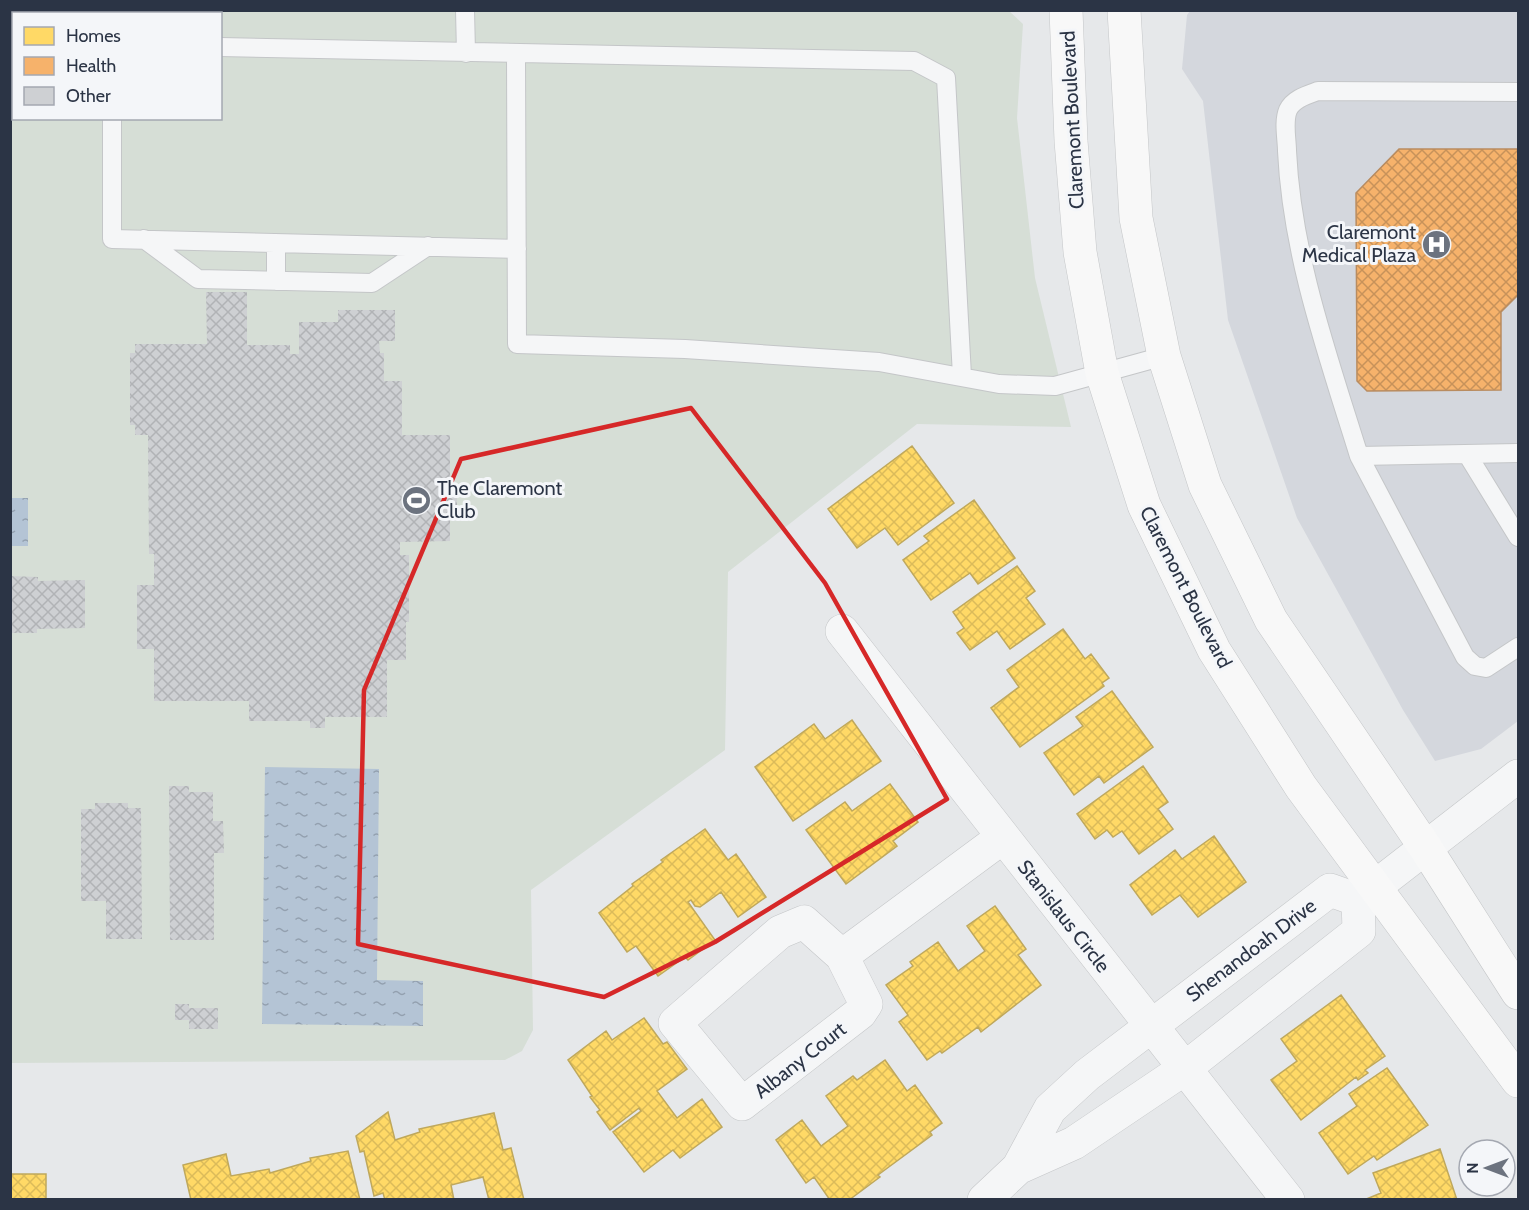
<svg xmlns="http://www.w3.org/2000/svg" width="1529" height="1210" viewBox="0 0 1529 1210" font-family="Cabin,sans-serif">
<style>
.built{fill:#d4d7dd}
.grass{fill:#d6ded6;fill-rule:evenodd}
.water{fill:url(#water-ripples)}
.homes{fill:url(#homes-cross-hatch);stroke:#bfa85c;stroke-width:1.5}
.health{fill:url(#health-cross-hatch);stroke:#b98c60;stroke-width:1.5}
.building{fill:url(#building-cross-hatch)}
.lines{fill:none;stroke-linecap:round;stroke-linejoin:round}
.service-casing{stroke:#c4c6c8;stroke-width:20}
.minor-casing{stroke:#c4c6c8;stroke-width:34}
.secondary-casing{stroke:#c4c6c8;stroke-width:34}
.service{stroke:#f5f6f7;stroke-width:18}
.minor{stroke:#f5f6f7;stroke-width:33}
.secondary{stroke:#f8f8f8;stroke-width:33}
.marked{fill:none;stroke:#d62828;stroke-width:4.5;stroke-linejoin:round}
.labels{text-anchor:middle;stroke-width:6;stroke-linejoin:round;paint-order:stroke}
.street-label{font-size:20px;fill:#2b3445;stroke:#f4f6f9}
.poi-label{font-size:20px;fill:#2b3445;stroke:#f4f6f9;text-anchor:end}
</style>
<defs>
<pattern id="water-ripples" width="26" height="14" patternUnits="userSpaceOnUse" patternTransform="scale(1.5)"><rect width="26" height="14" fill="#b4c4d5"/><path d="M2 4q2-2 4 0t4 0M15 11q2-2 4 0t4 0" fill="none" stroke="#93a0af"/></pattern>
<pattern id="homes-cross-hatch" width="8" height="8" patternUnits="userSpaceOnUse" patternTransform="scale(1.5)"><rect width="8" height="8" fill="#ffd966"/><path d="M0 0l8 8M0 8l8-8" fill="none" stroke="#dbbb5a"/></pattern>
<pattern id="health-cross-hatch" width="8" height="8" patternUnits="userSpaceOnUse" patternTransform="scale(1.5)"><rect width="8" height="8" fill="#f6b26b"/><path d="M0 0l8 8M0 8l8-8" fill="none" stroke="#c7925a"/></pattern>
<pattern id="building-cross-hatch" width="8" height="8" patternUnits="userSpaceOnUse" patternTransform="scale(1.5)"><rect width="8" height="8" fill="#ced0d3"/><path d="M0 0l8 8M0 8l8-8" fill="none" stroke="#b1b3b6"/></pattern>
</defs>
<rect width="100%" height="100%" fill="#e6e8ea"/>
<path class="built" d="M1190 11H1518V721L1481 749 1435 761 1403 710 1297 518 1228 320 1203 101 1182 69 1187 15Z"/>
<path class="grass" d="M11 11H1009L1023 24 1017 118 1035 278 1071 427 917 424 728 572 725 750 531 890 533 1030 522 1051 505 1060 11 1063ZM14 14H220V118H14Z"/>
<path class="water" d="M11 498H28V546H11Z
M265 767 379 769 377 980 423 981V1026L262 1024Z"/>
<path class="homes" d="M912 446 954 503 898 545 885 528 857 548 828 509Z
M974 500 1015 558 978 584 970 573 931 600 903 560 929 541 924 536Z
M1017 566 1035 591 1026 598 1045 624 1010 649 997 631 970 650 957 633 964 628 953 612Z
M1063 629 1085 659 1091 654 1109 678 1102 683 1104 686 1020 747 991 708 1019 687 1007 670Z
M1112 691 1153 747 1104 783 1099 776 1074 795 1044 753 1083 726 1076 717Z
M852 720 881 761 793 821 755 767 814 724 825 739Z
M1143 766 1168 802 1158 809 1173 829 1139 854 1122 831 1113 837 1107 830 1095 839 1077 814Z
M890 784 918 822 893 841 897 846 846 884 806 830 845 802 852 811Z
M705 829 728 860 736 854 766 897 738 917 721 892 700 907 695 906 691 900 688 902 715 940 688 960 685 957 658 976 636 946 627 952 599 913 633 886 632 884 663 862 661 860Z
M1214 836 1246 882 1198 917 1180 895 1152 915 1130 885 1175 850 1182 859Z
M995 906 1026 949 1018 955 1041 985 981 1032 978 1027 942 1053 940 1051 927 1060 899 1022 908 1015 886 985 913 966 910 962 938 942 958 971 985 951 967 926Z
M1341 995 1385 1056 1365 1070 1368 1073 1358 1080 1356 1077 1301 1120 1271 1080 1297 1061 1281 1039Z
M644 1018 663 1044 667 1042 687 1069 657 1091 677 1118 702 1099 722 1127 680 1158 673 1150 644 1172 613 1132 641 1111 639 1108 610 1130 597 1112 600 1110 590 1097 592 1096 568 1060 606 1031 612 1040Z
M885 1060 907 1091 915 1085 942 1123 930 1132 932 1135 878 1175 880 1177 849 1200H830L814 1177 806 1183 776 1140 802 1120 821 1146 848 1126 826 1096 853 1076 857 1080Z
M1387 1068 1428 1125 1377 1160 1374 1156 1348 1174 1319 1133 1357 1106 1349 1094Z
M388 1112 395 1140 420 1132 419 1129 494 1113 503 1150 511 1148 524 1200H489L483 1177 451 1185 454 1200H385L383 1193 374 1196 364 1151 360 1152 356 1136Z
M1440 1149 1457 1200H1364L1381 1193 1373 1173Z
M348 1151 360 1200H191L183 1165 226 1154 231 1176 269 1169 270 1173 311 1161 310 1158Z
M10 1174H46V1200H10Z"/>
<path class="health" d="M1399 149H1518V295L1501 312V390L1367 391 1357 381 1356 193Z"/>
<path class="building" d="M206 292H247V345H290V354H299V322H338V310H395V341H379L380 353H384V381H402V435H450V495H457V517H450V541L400 542V555H409V622H406V660H387V717H325V728H310V721H249V701H154V649H137V585H154V554H149L148 435H135V425H130V353H135V344H207Z
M10 576 38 577V581L85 580V628L37 629V633H10Z
M169 786H189V792H213V821H223L224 853H214V940H170Z
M95 803H128V808H141L142 939H106V901H81V809H95Z
M175 1004H189V1008H218V1029H189V1020H175Z"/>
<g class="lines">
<defs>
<path id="service" d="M465 10 466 53
M10 39 14 40
M220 47 914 61 946 78 962 376
M516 55 517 344 685 349 879 362 999 384 1055 386 1164 356
M1518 92 1318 91C1307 95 1293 99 1288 110 1283 122 1287 139 1287 151 1292 256 1328 356 1359 456L1518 453
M112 118V239L517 249
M144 239 198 279 372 283 428 246
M276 243V281
M1467 454 1518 537
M1359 456 1465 657 1475 666 1486 668 1518 647"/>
<path id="minor" d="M842 631 1288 1200
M1358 900 1518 776
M842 956 866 1004 860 1013 742 1104 675 1023 780 932 804 922 842 956 1003 837
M1018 1168 1074 1143 1184 1069 1359 931 1358 900
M984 1200 1018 1168 1050 1109 1087 1075 1330 890 1358 900"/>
<path id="secondary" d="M1066 10 1071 141 1080 252 1102 373 1144 505 1214 650 1301 787 1518 1081
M1124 10 1136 218 1164 356 1205 485 1271 620 1425 847 1518 993"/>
</defs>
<use href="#service" class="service-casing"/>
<use href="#minor" class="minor-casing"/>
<use href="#secondary" class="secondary-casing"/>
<use href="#service" class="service"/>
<use href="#minor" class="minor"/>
<use href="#secondary" class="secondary"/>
</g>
<path class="marked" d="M691 408 825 583 947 799 715 942 604 997 358 944 364 690 461 459Z"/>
<defs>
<symbol id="hospital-disc" viewBox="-11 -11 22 22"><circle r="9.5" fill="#6c737f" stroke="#f4f6f9"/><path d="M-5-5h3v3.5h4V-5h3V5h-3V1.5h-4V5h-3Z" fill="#fff"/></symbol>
<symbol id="stadium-disc" viewBox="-11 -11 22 22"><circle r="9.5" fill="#6c737f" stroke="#f4f6f9"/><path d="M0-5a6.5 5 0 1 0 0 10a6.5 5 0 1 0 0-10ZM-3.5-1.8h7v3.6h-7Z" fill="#fff"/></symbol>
</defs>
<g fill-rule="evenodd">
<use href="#hospital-disc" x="1420" y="228" width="33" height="33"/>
<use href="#stadium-disc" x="400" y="484" width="33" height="33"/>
</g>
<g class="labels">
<g class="street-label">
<text transform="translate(1072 120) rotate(-93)" y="7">Claremont Boulevard</text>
<text transform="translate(1186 587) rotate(63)" y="7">Claremont Boulevard</text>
<text transform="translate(1064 916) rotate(52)" y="7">Stanislaus Circle</text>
<text transform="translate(1251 950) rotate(-37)" y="7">Shenandoah Drive</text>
<text transform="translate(800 1060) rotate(-38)" y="7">Albany Court</text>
</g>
<g class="poi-label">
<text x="1416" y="239">Claremont<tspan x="1416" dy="23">Medical Plaza</tspan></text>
<text x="437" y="495" text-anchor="start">The Claremont<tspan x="437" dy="23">Club</tspan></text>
</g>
</g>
<rect width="1529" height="1210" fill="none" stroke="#2b3445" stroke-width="24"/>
<rect x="12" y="12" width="210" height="108" fill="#f4f6f9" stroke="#a4a8b1" stroke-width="1.5"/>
<rect x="24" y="27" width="30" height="18" fill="#ffd966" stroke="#a4a8b1" stroke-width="1.5"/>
<text x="66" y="42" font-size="18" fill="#2b3445">Homes</text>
<rect x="24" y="57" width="30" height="18" fill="#f6b26b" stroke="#a4a8b1" stroke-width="1.5"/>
<text x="66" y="72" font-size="18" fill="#2b3445">Health</text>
<rect x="24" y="87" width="30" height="18" fill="#ced0d3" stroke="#a4a8b1" stroke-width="1.5"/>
<text x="66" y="102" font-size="18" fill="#2b3445">Other</text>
<g transform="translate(1487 1168) rotate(270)"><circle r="28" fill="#f4f6f9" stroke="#a4a8b1" stroke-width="1.5"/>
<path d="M0-4.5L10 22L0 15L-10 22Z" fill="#6c737f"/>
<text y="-9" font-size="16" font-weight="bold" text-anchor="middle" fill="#2b3445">N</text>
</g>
</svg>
